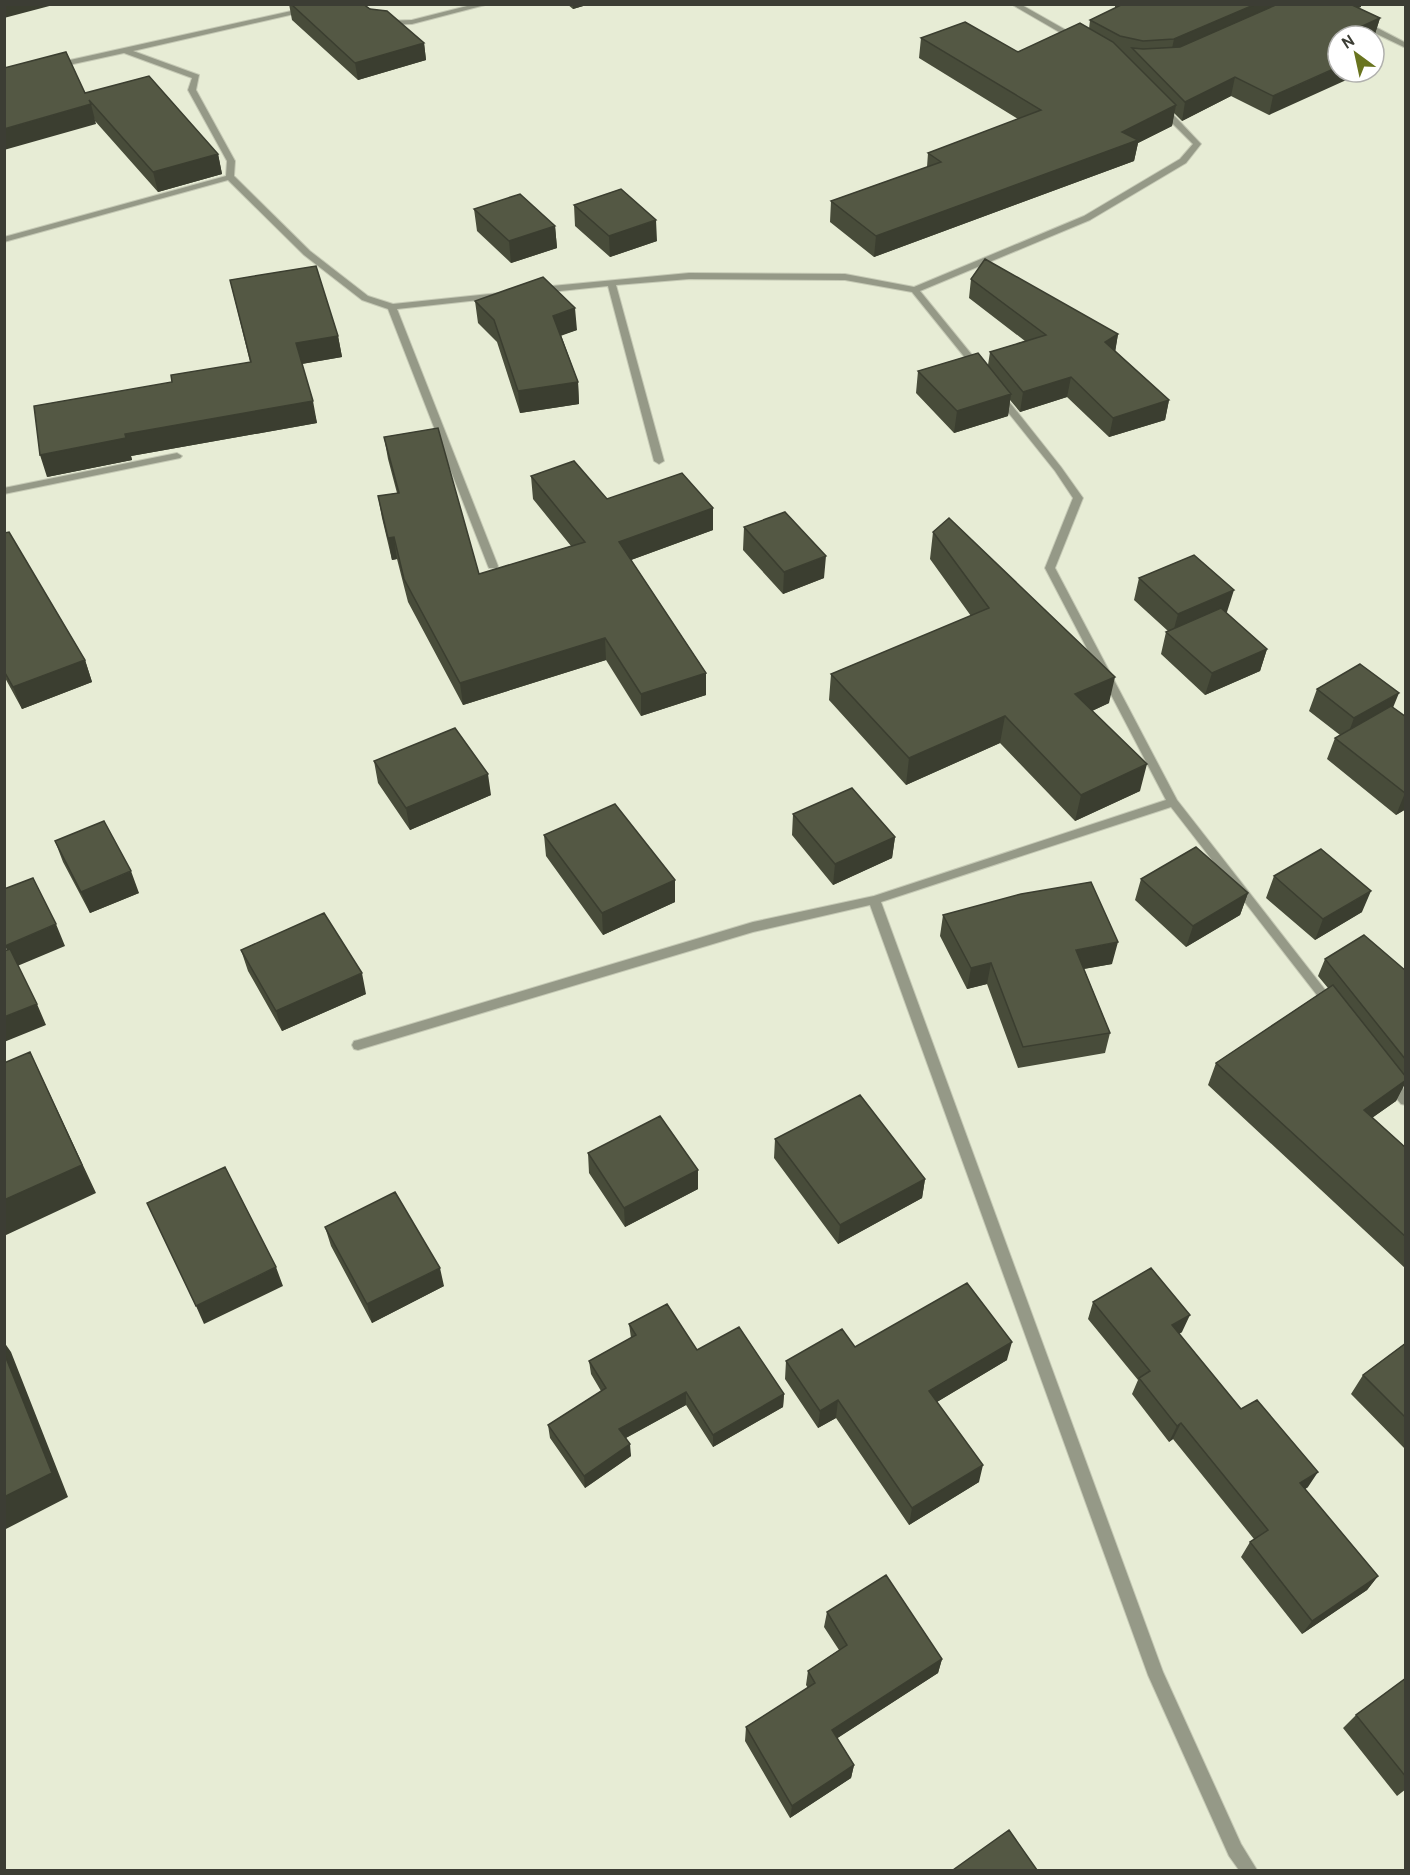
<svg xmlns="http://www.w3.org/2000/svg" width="1410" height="1875" viewBox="0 0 1410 1875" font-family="Overpass,sans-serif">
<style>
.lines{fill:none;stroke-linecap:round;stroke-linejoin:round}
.minor-casing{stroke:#c5c9b5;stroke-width:2}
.minor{fill:#959987;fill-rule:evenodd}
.wall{fill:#484c3a}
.shaded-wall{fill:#3b3e30}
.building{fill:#545844;stroke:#3b3e30;stroke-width:1.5}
</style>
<rect width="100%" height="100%" fill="#e7ecd5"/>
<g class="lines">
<defs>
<path id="minor" d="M323 4H338L133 51 199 75 196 90 235 161 234 176 310 251 368 296 393 304 509 292V296L506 297 397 309 498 566 497 568H489L488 566 388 309 362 300 304 255 228 180 4 242V237L226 176 227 161 188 90 192 78 124 53 55 68 51 66 52 64Z
M475 4H489L412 24 384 25 380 23 384 21 412 20Z
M1011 4H1020L1080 38 1073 40Z
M1358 21H1364L1406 43V48L1358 25Z
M1160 107H1166L1201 144 1186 163 1090 220 920 291 981 366V370H975L912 292 845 280 689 279 616 285 664 461 659 464 654 461 608 286 541 293 537 290 541 287 689 273 845 274 914 287 1084 216 1180 159 1193 144 1160 111Z
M1000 393 1003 394 1061 467 1083 498 1055 568 1177 800 1337 1005 1335 1008H1327L1171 807 881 902 1163 1672 1241 1844 1257 1870H1239L1229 1856 1148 1675 870 905 753 932 358 1050 354 1049 352 1045 354 1041 358 1040 753 922 874 896 1166 800 1045 568 1073 498 1055 471 995 396Z
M177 453 182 456 180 458 4 494V488Z
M1390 1075C1403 1080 1406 1092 1406 1105L1401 1104 1385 1084 1384 1080 1385 1076Z"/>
</defs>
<use href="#minor" class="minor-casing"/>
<use href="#minor" class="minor"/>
</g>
<path class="wall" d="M289 4H363L424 43 426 60 358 80 292 20Z
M567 4H590L573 9Z
M1115 4H1361V7L1358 8 1380 18 1374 37V36H1338L1269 115 1231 96 1182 121 1174 113 1172 126 1138 143 1134 161 874 257 830 222 831 201 927 167 928 153 1018 119 919 58 921 38 1018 52 1089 29 1090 20 1116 8 1115 7Z
M85 93 218 154 222 174 158 192 95 121 96 124Z
M574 205 657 241 610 257 575 226Z
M474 209 555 226 557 248 511 263 477 231Z
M971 279 1118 334 1115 351 1169 400 1165 420 1109 437 1067 397 1020 412 1010 400 1008 416 954 433 916 393 918 371 988 365 990 352 1025 341 969 298Z
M230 280 338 336 342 357 302 364 317 423 131 456 132 460 47 477 172 382 250 362Z
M475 301 577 330 561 335 578 382 579 404 520 413 497 342 478 323Z
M384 437 479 574 571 546 533 499 531 476 607 499 713 508V530L631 560 706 673V695L641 716 606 660 463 705 408 602 397 559 392 560 382 518 378 496 397 493 388 459Z
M744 527 824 578 783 594 743 550Z
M933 532 1109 703 1092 711 1140 791 1075 821 1000 743 906 785 829 700 831 674 971 616 930 559Z
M4 533 85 660 92 682 22 709 4 676Z
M1139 578 1227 612 1226 613 1267 649 1260 671 1205 695 1161 654 1166 632 1168 631 1134 600Z
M1317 689 1393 708 1406 717V809L1396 815 1327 759 1335 738 1340 735 1309 711Z
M374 761 491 795 410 830 378 783Z
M793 814 895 837 892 858 833 885 792 835Z
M544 835 675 880V902L603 935 546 856Z
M55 841 139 893 90 913 63 862Z
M1274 876 1362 912 1315 940 1266 898Z
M1141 879 1248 893 1240 915 1186 947 1135 900Z
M943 915 1112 964 1084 969 1110 1033 1105 1053 1018 1068 987 984 967 989 940 936Z
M241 950 366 994 282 1031 248 971Z
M1325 959 1406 971V1086L1404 1084 1396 1101 1372 1118 1406 1148V1269L1208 1085 1216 1063 1328 988 1318 976Z
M775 1139 925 1179 922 1198 838 1244 774 1158Z
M588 1153 698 1170V1189L625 1227 589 1173Z
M325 1227 444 1286 372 1323 331 1246Z
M1093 1302 1182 1332 1179 1334 1241 1409 1308 1487 1305 1489 1378 1576 1367 1590 1302 1634 1241 1557 1250 1542 1254 1539 1173 1439 1169 1442 1132 1394 1138 1380 1088 1319Z
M629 1324 697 1350 784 1394 783 1407 713 1447 686 1405 626 1438 631 1456 585 1488 550 1438 548 1425 601 1391 591 1374 589 1361 631 1338Z
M1406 1343V1450L1351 1394 1363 1375Z
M855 1347 1007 1360 937 1402 979 1482 909 1525 836 1418 818 1428 785 1379 786 1361Z
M827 1612 942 1659 938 1673 837 1738 854 1765 851 1778 790 1818 745 1741 746 1727 808 1688 806 1685 808 1671 839 1650 824 1627Z
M1406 1678V1789L1397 1796 1343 1728 1356 1715Z"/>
<path class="shaded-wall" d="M4 4H57L4 18Z
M573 4H590L573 9Z
M1256 4H1295L1170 58 1174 39Z
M1350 4H1361V7L1348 11Z
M1380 18 1374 37 1345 36V34Z
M424 43 426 60 358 80 355 63Z
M1380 49 1374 67V68V51Z
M1338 67V72H1364L1269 115 1273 96Z
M1235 77 1231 96 1182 121 1185 102Z
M91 104 96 124 4 150V129Z
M1176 105 1172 126 1138 143 1134 161 874 257 876 236 1122 132Z
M218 154 222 174 158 192 153 172Z
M656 220 657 241 610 257 609 236Z
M555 226 557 248 511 263 509 241Z
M575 308 577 330 555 338 553 316Z
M1118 334 1115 353 1105 342Z
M338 336 342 357 301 364 296 343Z
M1071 377 1067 397 1020 412 1023 392Z
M578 382 579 404 520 413 518 391Z
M1011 394 1008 416 954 433 957 411Z
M1169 400 1165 420 1109 437 1113 418Z
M313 401 317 423 131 456 132 460 47 477 40 455 125 434Z
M713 508V530L620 564 619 542Z
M394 537 397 559 392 560 388 538Z
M826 556 824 578 783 594 784 572Z
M1234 590 1227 612 1172 636 1178 614Z
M605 638 606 660 463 705 460 683Z
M1267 649 1260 671 1205 695 1212 673Z
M85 660 92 682 22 709 13 687Z
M706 673V695L641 716V694Z
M1115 677 1109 703 1070 721 1075 694Z
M1399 693 1390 715 1346 740 1354 718Z
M1005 716 1000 743 906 785 909 758Z
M1147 764 1140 791 1075 821 1081 795Z
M488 774 491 795 410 830 406 808Z
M1405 793 1406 809 1396 815Z
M895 837 892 858 833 885 835 864Z
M131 871 139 893 90 913 81 892Z
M675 880V902L603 935 602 913Z
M1371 891 1362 912 1315 940 1323 919Z
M1248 893 1240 915 1186 947 1193 926Z
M56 924 65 946 15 967 5 946Z
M1118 942 1112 964 1071 971 1076 950Z
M991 963 987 984 967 989 971 968Z
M362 973 366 994 282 1031 276 1011Z
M37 1004 46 1025 4 1042V1017Z
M30 1052 96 1193 4 1236V1200Z
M1406 1080V1082L1396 1101 1353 1131 1364 1110Z
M698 1170V1189L625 1227 624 1208Z
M925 1179 922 1198 838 1244 840 1225Z
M276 1267 283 1286 204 1324 196 1306Z
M440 1268 444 1286 372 1323 367 1304Z
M1190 1315 1182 1332 1165 1342 1172 1325Z
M4 1342 11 1352 68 1497 4 1530Z
M1012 1342 1007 1360 925 1409 929 1391Z
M686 1392V1405L620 1441 619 1429Z
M784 1394 783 1407 713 1447V1435Z
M838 1400 836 1418 818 1428 820 1411Z
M1181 1423 1173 1439 1169 1442 1177 1426Z
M630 1444 631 1456 585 1488 584 1476Z
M983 1465 979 1482 909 1525 912 1508Z
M1318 1472 1308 1487 1291 1499 1300 1483Z
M1378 1576 1367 1590 1302 1634 1312 1621Z
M942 1659 938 1673 830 1743 832 1730Z
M854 1765 851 1778 790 1818 792 1806Z"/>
<path class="building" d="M291 4H363L370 9 387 11 424 43 355 63Z
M1123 4H1256L1174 39 1143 41 1120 36 1090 20Z
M1278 4H1350L1380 18 1345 34 1351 36H1338V67L1273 96 1235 77 1185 102 1132 48 1143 49 1180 47Z
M965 22 1018 52 1080 23 1113 42 1176 105 1122 132 1138 140 876 236 831 201 941 162 928 153 1041 110 921 38Z
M1374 46 1380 49 1374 51Z
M66 52 85 93 149 76 218 154 153 172 89 100 91 104 4 129V68Z
M621 189 656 220 609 236 574 205Z
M520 194 555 226 509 241 474 209Z
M985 259 1118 334 1105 342 1169 400 1113 418 1071 377 1023 392 990 352 1046 335 971 279Z
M316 266 338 336 296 343 313 401 125 434 126 438 40 455 34 406 172 382 171 375 251 362 230 280Z
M543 277 575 308 553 316 578 382 518 391 494 320 475 301Z
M978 353 1011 394 957 411 918 371Z
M438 428 479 574 585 542 531 476 574 461 607 499 682 473 713 508 619 542 706 673 641 694 605 638 460 683 404 579 394 537 388 538 378 496 399 493 384 437Z
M785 512 826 556 784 572 744 527Z
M949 518 1115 677 1075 694 1147 764 1081 795 1005 716 909 758 831 674 989 608 933 532Z
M9 532 85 660 13 687 4 671V533Z
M1194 555 1234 590 1178 614 1139 578Z
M1221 608 1267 649 1212 673 1166 632Z
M1360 664 1399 693 1354 718 1317 689Z
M1391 706 1406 717 1405 793 1335 738Z
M455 728 488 774 406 808 374 761Z
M852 788 895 837 835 864 793 814Z
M615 804 675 880 602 913 544 835Z
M104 821 131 871 81 892 55 841Z
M1196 847 1248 893 1193 926 1141 879Z
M1321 849 1371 891 1323 919 1274 876Z
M33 878 56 924 5 946 4 889Z
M1091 882 1118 942 1076 950 1110 1033 1023 1047 991 963 971 968 943 915 1021 894Z
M324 913 362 973 276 1011 241 950Z
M1364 935 1406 971V1060L1325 959Z
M10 949 37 1004 4 1017V951Z
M1333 985 1406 1077V1080L1364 1110 1406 1148V1237L1216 1063Z
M30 1052 82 1165 4 1200V1063Z
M860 1095 925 1179 840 1225 775 1139Z
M660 1116 698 1170 624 1208 588 1153Z
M225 1167 276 1267 196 1306 147 1203Z
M395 1192 440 1268 367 1304 325 1227Z
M1151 1268 1190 1315 1172 1325 1241 1409 1257 1400 1318 1472 1300 1483 1378 1576 1312 1621 1250 1542 1268 1530 1181 1423 1177 1426 1139 1378 1150 1371 1093 1302Z
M967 1283 1012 1342 929 1391 983 1465 912 1508 838 1400 820 1411 786 1361 842 1329 855 1347Z
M667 1304 697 1350 739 1327 784 1394 713 1435 686 1392 619 1429 630 1444 584 1476 548 1425 606 1388 589 1361 636 1335 629 1324Z
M1406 1343V1418L1363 1375Z
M4 1353 52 1473 4 1497Z
M886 1575 942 1659 832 1730 854 1765 792 1806 746 1727 815 1683 808 1671 847 1645 827 1612Z
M1406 1678V1777L1356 1715Z
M1009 1830 1037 1870H953Z"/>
<rect width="1410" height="1875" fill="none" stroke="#3c3d34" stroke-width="12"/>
<g transform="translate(1356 54) rotate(327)"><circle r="28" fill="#ffffff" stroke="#b1b1ae" stroke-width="1.5"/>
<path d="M0-4.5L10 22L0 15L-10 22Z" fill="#69741f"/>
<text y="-9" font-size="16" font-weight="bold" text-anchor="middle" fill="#3c3d34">N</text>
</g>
</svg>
